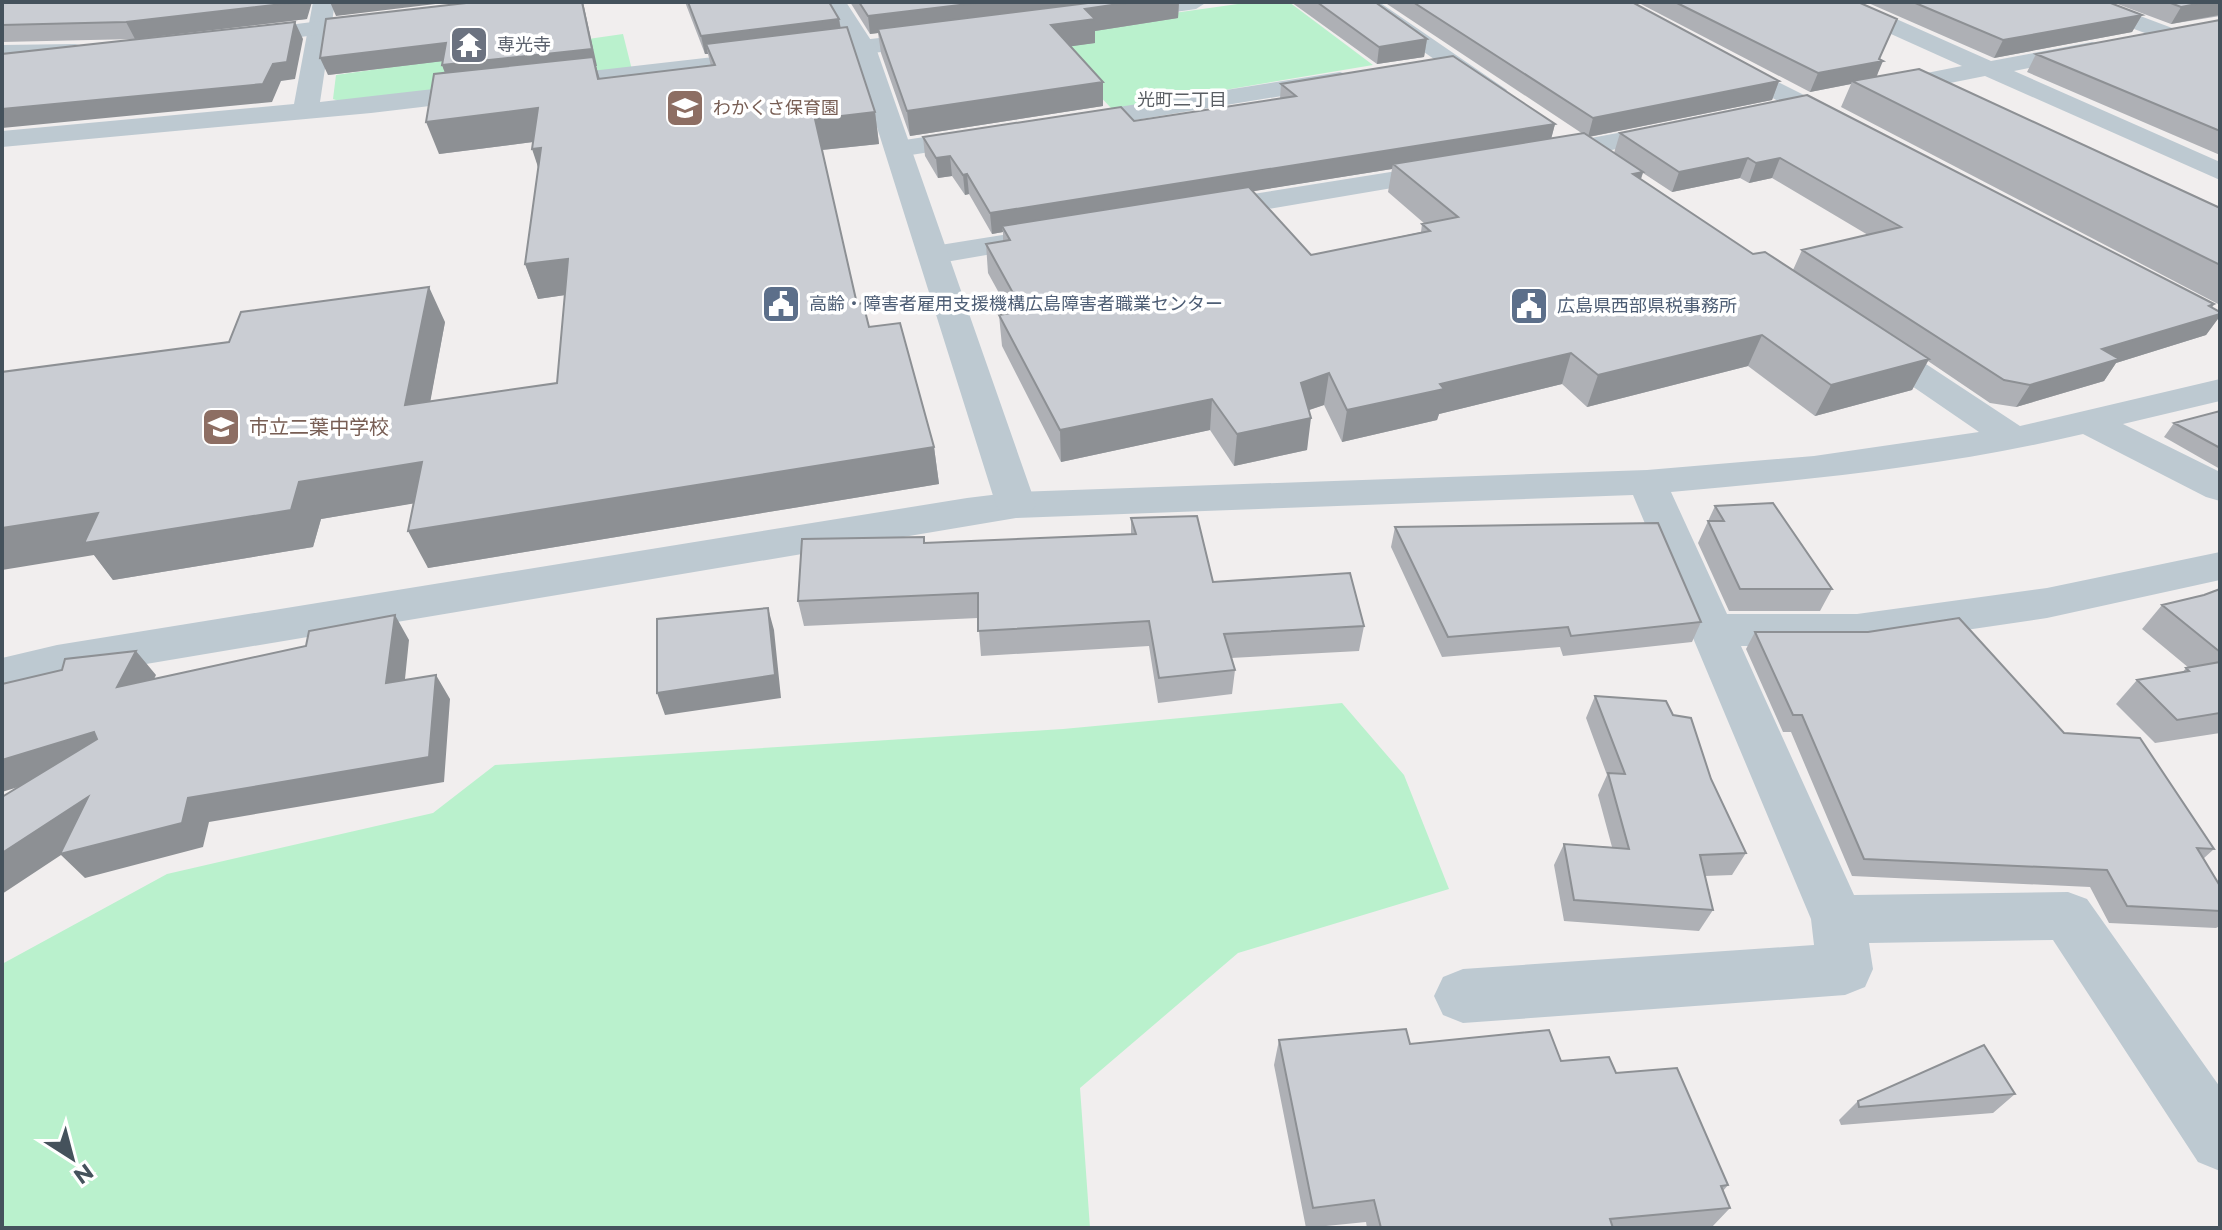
<svg xmlns="http://www.w3.org/2000/svg" width="2222" height="1230" viewBox="0 0 2222 1230" font-family="Montserrat,'Noto Sans JP',sans-serif">
<style>
.green{fill:#baf1cd}
.lines{fill:none;stroke-linecap:round;stroke-linejoin:round}
.minor{fill:#bdc9d1;fill-rule:evenodd}
.tertiary{fill:#bdc9d1;fill-rule:evenodd}
.wall{fill:#aeb0b5;fill-rule:evenodd}
.shaded-wall{fill:#8d9094}
.building{fill:#cacdd3;stroke:#8d9094;stroke-width:2}
.labels{text-anchor:middle;stroke-width:7;stroke-linejoin:round;paint-order:stroke}
.far-worship-label{font-size:18px;fill:#5b616d;stroke:#fff;text-anchor:start}
.far-neighbourhood-label{font-size:18px;fill:#5a5e63;stroke:#fff}
.far-education-label{font-size:18px;fill:#785e54;stroke:#fff;text-anchor:start}
.far-service-label{font-size:18px;fill:#4e5e75;stroke:#fff;text-anchor:start}
.education-label{font-size:20px;fill:#785e54;stroke:#fff;text-anchor:start}
</style>
<rect width="100%" height="100%" fill="#f1eeee"/>
<path class="green" d="M1252 2H1289L1373 65 1112 109 1039 32Z
M623 34 632 70 345 103 333 99 336 75Z
M1342 703 1404 775 1449 889 1238 953 1080 1088 1090 1228H2V964L167 874 433 813 495 765 1063 729Z"/>
<g class="lines">
<path class="minor" d="M313 2H335L320 102 940 31 952 38 940 45 371 113 2 147V131L294 104Z
M1149 2H1207L1196 9 1119 20 1108 13 1111 8Z
M1353 2H1379L1507 90 1503 95H1485Z
M1340 72 1349 75 1353 80 1349 85 1068 131 1059 129 1055 123 1059 117 1068 115Z
M1676 122 1685 124 1689 130 1685 136 1543 163 1533 161 1529 155 1533 149 1543 147Z
M984 128 994 130 998 136 994 142 898 157 888 155 884 149 888 143 898 141Z
M1447 163 1457 165 1461 171 1457 177 1203 220 1193 217 1188 211 1193 205 1203 202Z
M1045 228 1056 231 1060 237 1056 243 934 264 923 262 918 255 923 248 934 246Z
M1870 332 1882 335 2020 426 2220 379V401L2123 424 2220 472V501L2206 497 2083 434C1948 466 1810 480 1671 492L1727 614H1857L2047 588 2220 552V580L2047 618 1857 646H1741L1854 895 2068 892 2087 899 2220 1087V1171L2198 1162 2053 940 1869 943 1873 969 1865 987 1845 995 1463 1023 1443 1015 1434 996 1443 977 1463 969 1814 945 1811 919 1633 495 1016 518 57 679 2 692V658L57 645 967 498 1016 492 1647 470 1814 456 1979 432 1858 349 1853 342 1858 335Z"/>
<path class="tertiary" d="M824 2H846L876 48 1036 505 1030 514 1016 518 1002 514 996 505 852 48Z
M1828 2H1858L1991 61 2092 42 2100 44 2104 49 2100 54 2014 71 2220 162V180L1985 76 1880 97 1871 94 1867 89 1871 84 1962 66 1831 7Z
M2072 2H2103L2220 46V61L2075 7Z
M385 13 393 15 396 20 393 25 239 45 227 38 239 31Z
M75 44 83 46 87 51 83 56 2 59V45Z
M1722 54 1854 120 1858 126 1854 132H1836L1713 66 1710 61 1713 56Z"/>
</g>
<path class="wall" d="M2 2 307 19 135 39 2 42Z
M475 2 597 66H596L600 79 711 66 708 54H705L685 2H829L839 19 841 28 875 112 879 144 822 150 857 304 934 447 939 484 428 568 414 503 321 519 313 547 113 580 94 555 445 322 430 401 557 383 565 295 538 299 525 264 538 168 533 142 439 154 445 73 442 65 443 61 328 75Z
M850 2H1179L1178 18 1095 31V43L1071 46 1103 82V106L910 136 881 53 878 33 870 34Z
M1291 2H1375L1427 39 1424 57 1377 64Z
M1384 2H1632L1779 81 1772 100 1589 137 1614 153 1620 133 1807 95 2214 304 2212 308 2220 312V316L2206 335 2116 363 2104 381 2016 407 1990 403 1928 361 1912 390 1815 416 1748 366 1587 407 1562 384 1439 414 1437 420 1342 442 1324 405 1309 410 1307 450 1234 466 1210 430 1061 462 1002 346 999 315 1010 313 988 273 986 244 1003 241V232L992 234 969 194 965 195 952 176 938 178 925 156 923 137 1134 121 1280 99 1281 84 1555 124 1551 139 1583 134ZM1392 169 1388 192 1425 224H1422L1421 232 1311 255 1253 191ZM1643 173 1672 192 1740 178 1749 183 1772 178 1868 235 1802 250 1793 270 1753 254 1641 179Z
M1637 2H1858L1879 59 1877 77 2220 208V305L1841 107 1851 84 1810 92Z
M1866 2H2108L2142 15 2132 32 1994 58Z
M2112 2H2220V16L2171 24Z
M2220 20V155L2027 72 2036 54Z
M2220 411V469L2164 437 2174 423Z
M1715 506 1832 589 1820 611H1729L1698 543Z
M1131 518 1213 582 1364 626 1359 651 1231 658 1235 670 1232 694 1158 703 1149 646 981 656 978 618 804 626 798 601 924 537 925 543 1131 534Z
M1395 527 1701 622 1692 642 1563 656 1560 647 1442 657 1391 547Z
M2220 589V733L2155 743 2116 704 2137 680 2182 673 2186 668H2189L2142 629 2162 605 2204 595Z
M1755 632 2064 733 2214 849 2203 859 2220 886V926L2216 928 2109 923 2090 887 1852 876 1791 732H1783L1746 649Z
M1595 696 1711 779 1746 853 1732 875 1705 876 1713 910 1699 931 1564 921 1554 865 1564 844 1612 847 1598 795 1607 775 1586 718Z
M1279 1040 1410 1044 1561 1061 1616 1073 1728 1185 1723 1191 1730 1208 1711 1228H1367L1366 1222 1306 1228 1274 1065Z
M2015 1094 1993 1113 1841 1125 1839 1120 1858 1101Z"/>
<path class="shaded-wall" d="M300 2H312L307 19 135 39 126 22Z
M330 2H452L336 16Z
M583 2 597 66H596L602 87 449 83 442 65Z
M985 2H1132L878 29V33L870 34 868 16Z
M1132 2H1179L1178 18 1095 31V43L1052 49 1051 25 1085 9Z
M2207 2H2220L2219 15 2171 24 2181 7Z
M2142 15 2132 32 1994 58 2003 40Z
M839 19 842 37 706 44 708 54H705L701 36Z
M295 22 303 39 295 79 281 81 272 102 2 128V109L273 64Z
M1427 39 1424 57 1377 64 1379 47Z
M446 43 452 60 328 75 320 58Z
M1883 61 1875 80 1852 81 1851 84 1810 92 1818 73Z
M1779 81 1772 100 1588 137 1593 118Z
M1103 82V106L910 136 907 111Z
M538 108 548 140 439 154 426 122Z
M875 112 879 144 821 150 815 119Z
M1555 124 1550 143 1393 164 1392 169 1005 231 1002 226 1003 232 992 234 990 213Z
M541 148 543 182 532 149Z
M950 156 952 176 938 178 936 158Z
M1748 158 1740 178 1672 192 1679 172Z
M1780 158 1772 178 1749 183 1756 163Z
M1643 172 1634 200 1633 174Z
M967 174 969 194 965 195 963 175Z
M568 259 579 293 538 299 525 264Z
M429 287 445 322 423 441 405 405Z
M2214 304 2205 318 2220 314V316L2206 335 2116 363 2104 381 2016 407 2030 385 2102 349Z
M1762 335 1748 366 1587 407 1598 375Z
M1571 353 1562 384 1439 414 1437 420 1342 442 1347 410 1440 384Z
M1929 359 1912 390 1815 416 1831 385Z
M1329 373 1324 405 1297 414 1301 383Z
M1212 399 1210 430 1061 462 1060 430Z
M1311 418 1307 450 1234 466 1237 434Z
M934 447 939 484 428 568 408 531Z
M422 462 440 499 321 519 313 547 113 580 94 555 2 570V528Z
M768 608 774 630 781 698 665 715 657 693Z
M395 615 409 640 402 708 386 683Z
M136 651 156 675 138 712 117 687Z
M436 675 450 699 444 782 209 822 203 847 85 878 61 855 2 894V853L88 797 188 798Z
M94 732 116 757 2 792V760Z"/>
<path class="building" d="M2 2H300L126 22 2 25Z
M475 2H582L592 49 442 65 446 43 320 58 326 19Z
M688 2H829L839 19 701 36Z
M859 2H985L868 16Z
M1096 2H1132L1085 9 1095 19 1051 25 1103 82 907 111 878 29Z
M1317 2H1375L1427 39 1379 47Z
M1413 2H1632L1779 81 1593 118Z
M1675 2H1858L1897 19 1879 59 1883 61 1818 73Z
M1913 2H2108L2142 15 2003 40Z
M2168 2H2207L2181 7Z
M2220 20V131L2036 54Z
M295 22 287 62 273 64 263 84 2 109V54Z
M847 27 875 112 815 119 857 304 863 303 869 327 900 323 934 447 408 531 422 462 299 482 291 510 84 543 98 513 2 528V372L229 342 241 312 429 287 405 405 557 383 568 259 525 264 541 148 532 149 538 108 426 122 434 74 593 57 598 79 715 65 706 44Z
M1453 56 1555 124 990 213 967 174 963 175 950 156 936 158 923 137 1121 107 1134 121 1296 96 1281 84Z
M1919 69 2220 208V265L1852 81Z
M1807 95 2214 304 2209 306 2220 312V314L2102 349 2119 359 2030 385 2004 380 1802 250 1901 227 1780 158 1756 163 1748 158 1679 172 1620 133Z
M1584 133 1643 172 1633 174 1753 254 1765 252 1929 359 1831 385 1762 335 1598 375 1571 353 1440 384 1444 389 1347 410 1329 373 1301 383 1311 418 1237 434 1212 399 1060 430 999 315 1023 311 986 244 1010 240 1002 226 1249 187 1311 255 1430 231 1422 224 1458 217 1393 164Z
M2220 411V448L2174 423Z
M1773 503 1832 589H1740L1708 521H1724L1715 506Z
M1197 516 1213 582 1350 573 1364 626 1224 634 1235 670 1159 678 1149 621 978 631V593L798 601 802 539 924 537V543L1136 534 1131 518Z
M1658 523 1701 622 1571 636 1568 627 1448 637 1395 527Z
M2220 589V652L2162 605 2204 595Z
M768 608 775 675 657 693V619Z
M395 615 386 683 436 675 429 757 188 798 182 823 60 854 88 797 2 853V797L97 739 94 732 2 760V684L62 670 65 659 136 651 117 687 306 646 309 631Z
M1959 618 2064 733 2140 738 2214 849 2197 848 2220 886V911L2127 906 2107 870 1864 859 1802 715H1793L1755 632H1868Z
M2220 662V713L2177 720 2137 680 2189 671 2186 668Z
M1595 696 1666 701 1673 715 1691 718 1711 779 1746 853 1700 855 1713 910 1574 900 1564 844 1629 849 1608 773 1625 774Z
M1406 1029 1410 1044 1549 1030 1561 1061 1609 1057 1616 1073 1677 1068 1728 1185 1721 1186 1730 1208 1610 1219 1613 1228H1381L1374 1200 1313 1208 1279 1040Z
M1984 1045 2015 1094 1859 1107 1858 1101Z"/>
<defs>
<symbol id="temple-square" viewBox="-11 -11 22 22"><rect x="-9" y="-9" width="18" height="18" rx="4" fill="#6b7280" stroke="#fff"/><path d="M0-6L5-2H3V0L6.5 2.5H4V6H1.5V3h-3V6H-4V2.5H-6.5L-3 0V-2H-5Z" fill="#fff"/></symbol>
<symbol id="school-square" viewBox="-11 -11 22 22"><rect x="-9" y="-9" width="18" height="18" rx="4" fill="#8d6e63" stroke="#fff"/><path d="M0-5L7-2L0 1L-7-2ZM-4 1L0 2.5L4 1V4Q0 6-4 4Z" fill="#fff"/></symbol>
<symbol id="civic-square" viewBox="-11 -11 22 22"><rect x="-9" y="-9" width="18" height="18" rx="4" fill="#5c6f8a" stroke="#fff"/><path d="M-.6-6.5H3V-4.5H.6V-3L4-1V1h2V6H-6V1h2V-1L-.6-3ZM-1.2 2.5V6h2.4V2.5Z" fill="#fff"/></symbol>
</defs>
<g fill-rule="evenodd">
<use href="#temple-square" x="447" y="23" width="44" height="44"/>
<use href="#school-square" x="663" y="86" width="44" height="44"/>
<use href="#civic-square" x="759" y="282" width="44" height="44"/>
<use href="#civic-square" x="1507" y="284" width="44" height="44"/>
<use href="#school-square" x="199" y="405" width="44" height="44"/>
</g>
<g class="labels">
<g class="far-worship-label">
<text x="497" y="51">専光寺</text>
</g>
<g class="far-neighbourhood-label">
<text x="1182" y="106">光町二丁目</text>
</g>
<g class="far-education-label">
<text x="713" y="114">わかくさ保育園</text>
</g>
<g class="far-service-label">
<text x="809" y="310">高齢・障害者雇用支援機構広島障害者職業センター</text>
<text x="1557" y="312">広島県西部県税事務所</text>
</g>
<g class="education-label">
<text x="249" y="434">市立二葉中学校</text>
</g>
</g>
<rect width="2222" height="1230" fill="none" stroke="#45525c" stroke-width="8"/>
<g transform="translate(72 1158) rotate(144)" stroke="#ffffff" stroke-width="6" paint-order="stroke">
<path d="M0-6L14 30L0 20L-14 30Z" fill="#45525c"/>
<text y="-12" font-size="22" font-weight="bold" text-anchor="middle" fill="#45525c">N</text>
</g>
</svg>
